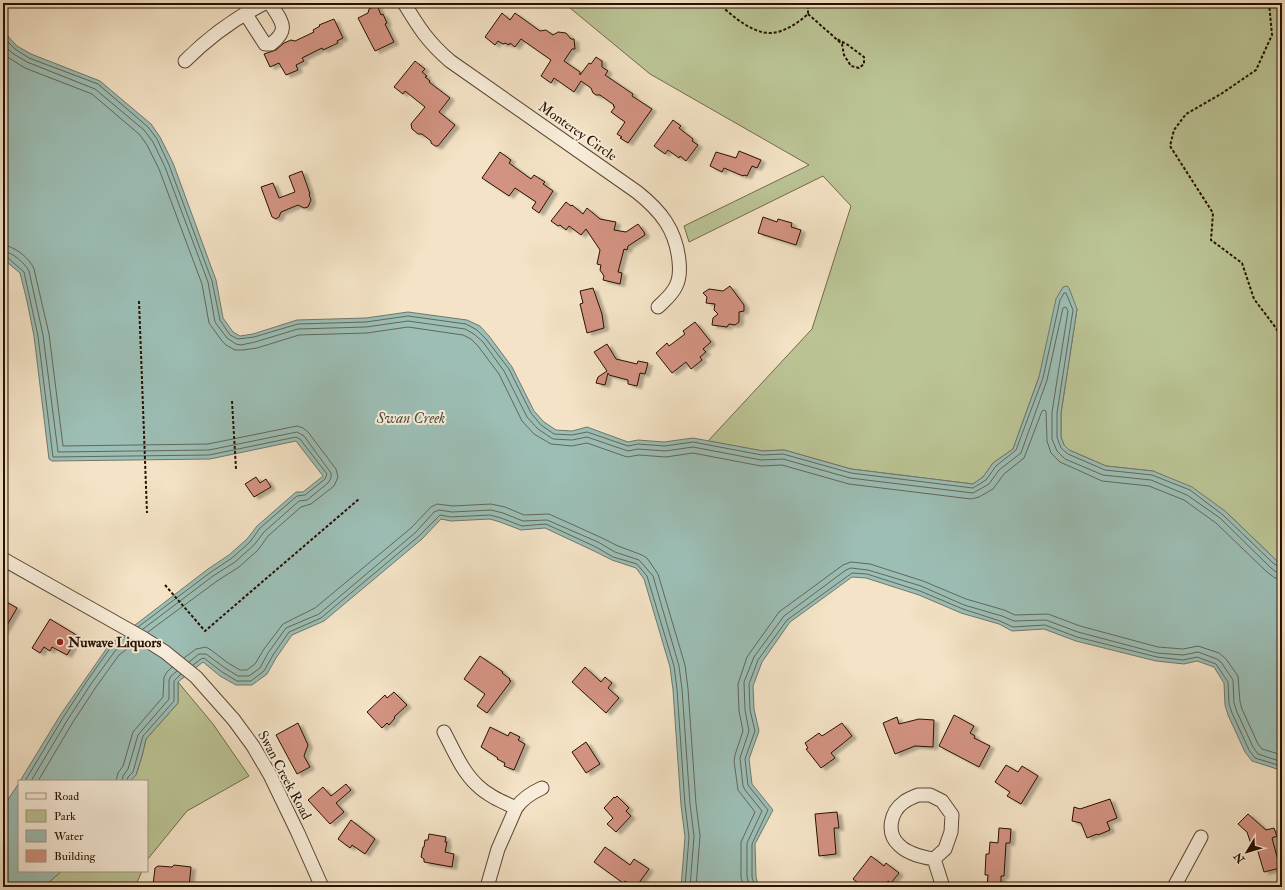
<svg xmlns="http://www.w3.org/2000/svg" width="1285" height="890" viewBox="0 0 1285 890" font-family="'IM FELL Double Pica',serif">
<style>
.green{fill:#bbc495;stroke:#726a4a}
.water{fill:#9cbeb5;stroke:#6e786d}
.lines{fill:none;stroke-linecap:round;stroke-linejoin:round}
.shore{stroke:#62675a;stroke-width:1}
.building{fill:#d39382;stroke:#281000;filter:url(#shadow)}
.minor-casing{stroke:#5b4532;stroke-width:15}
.path{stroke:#281000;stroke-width:2;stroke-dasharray:3 2;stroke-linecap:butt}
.minor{stroke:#f8edda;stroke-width:13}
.poi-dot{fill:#8f2418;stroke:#f8edda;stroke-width:1.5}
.labels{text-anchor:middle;stroke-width:4;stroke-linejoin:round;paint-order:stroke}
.street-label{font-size:14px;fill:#281000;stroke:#f8edda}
.poi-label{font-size:14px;font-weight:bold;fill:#281000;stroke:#f8edda;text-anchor:start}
.water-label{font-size:15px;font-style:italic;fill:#514d3f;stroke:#f8edda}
</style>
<defs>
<filter id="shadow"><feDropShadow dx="4.5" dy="2.5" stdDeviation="1" flood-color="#0004"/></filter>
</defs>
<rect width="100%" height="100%" fill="#f4e3c6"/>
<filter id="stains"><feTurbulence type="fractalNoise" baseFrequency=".005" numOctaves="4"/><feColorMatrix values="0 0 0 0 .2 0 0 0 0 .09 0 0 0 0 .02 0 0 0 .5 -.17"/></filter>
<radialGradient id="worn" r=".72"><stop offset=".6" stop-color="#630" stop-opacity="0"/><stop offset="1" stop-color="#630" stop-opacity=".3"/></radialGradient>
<path class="green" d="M564 3H1282V565L1276 560 1225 511 1153 471 1106 466 1069 450 1064 445 1061 437V413L1077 309 1039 377 1013 449 993 463 983 477 973 484 851 469 784 450 763 451 708 441 812 329 851 206 823 176 689 242 684 226 809 165 650 74Z
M178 682 213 724 249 776 187 811 147 860V781H130L136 775 142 756 146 739 178 703Z
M62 871H142L135 887H43Z"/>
<path class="water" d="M3 31 17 46 31 54 100 81 151 124 160 137 173 163 216 280 223 318 233 332 240 336 253 334 297 320 366 318 408 312 467 320 480 326 489 336 512 367 534 411 544 422 556 430 572 431 587 427 628 442 638 440 664 442 693 438 763 451 784 450 851 469 973 484 983 477 993 463 1013 449 1039 377 1056 299 1063 287 1067 286 1069 288 1077 309 1061 413V437L1064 445 1069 450 1106 466 1153 471 1192 487 1225 511 1276 560 1282 565V773L1277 769 1252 761 1245 752 1228 715 1225 705 1224 683 1214 667 1197 661 1184 664 1156 661 1076 641 1044 629 1012 631 999 624 961 613 919 595 866 578 852 577 790 622 762 662 753 686 754 709 759 731 749 759 752 784 773 810 755 844 756 877 759 887H681L685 837 681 805 673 690 670 667 644 579 636 568 612 560 594 551 545 528 521 530 500 522 490 519 451 521 441 519 422 539 324 621 292 635 276 658 267 674 252 685H236L220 676 203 662 178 682V703L146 739 142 756 136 775 130 781H20L61 714 109 645 208 569 229 555 247 539 257 526 296 492H303L323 476 296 441 210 459 52 461 49 459 34 336 27 301 20 273 3 259Z
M19 783V871H62L43 887H3V807Z"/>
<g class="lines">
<path class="shore" d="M3 37 15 49 29 58 98 84 148 127 157 139 169 165 212 281 220 320 230 335 238 339 254 337 298 324 366 322 408 316 466 324 477 330 486 339 509 369 531 413 541 425 554 434 572 435 587 432 628 446 638 444 665 446 693 442 762 455 783 454 851 473 973 488 986 480 996 466 1016 450 1043 378 1060 300 1064 293H1066L1073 310 1057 413V437L1061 448 1068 454 1105 470 1152 475 1190 490 1223 515 1273 563 1279 567 1282 568
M3 44 12 53 27 62 95 89 144 130 153 142 165 167 208 282 215 322 227 338 236 344 241 345 255 342 298 329 366 327 408 321 465 329 474 334 483 342 504 371 527 417 538 429 553 439 572 440 587 437 628 451 638 449 665 451 693 447 761 460 783 459 850 478 973 493 989 484 999 470 1021 453 1047 380 1063 308 1066 307 1068 311 1052 412V439L1057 451 1065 459 1103 475 1151 480 1187 495 1220 518 1270 567 1276 572 1282 573
M3 52 9 58 25 68 92 94 140 135 147 145 159 169 202 284 209 323 222 341 226 345 235 350H243L257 348 299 335 367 333 408 327 463 335 471 339 478 346 499 374 522 421 534 434 551 444 572 446 587 443 627 457 639 455 666 457 693 453 761 466 782 465 849 484 971 499 979 497 993 489 1004 474 1024 458 1042 411 1044 410 1046 411 1047 441 1051 453 1060 462 1102 481 1149 486 1184 500 1216 523 1267 572 1275 578 1282 579
M3 245C14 246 30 258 34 269L49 334 63 446 208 444 297 426 303 428 308 432 336 469 338 477 334 486 311 504 301 507 268 536 258 550 239 567 217 581 148 632
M3 251C12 252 25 263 29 271L43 335 58 452 209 450 297 432 304 436 331 473V478L328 483 307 500 299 501 264 532 254 545 235 562 213 576 143 629
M3 256 7 257 24 272 38 336 53 457 209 455 296 437 300 439 327 474 325 479 305 495 297 496 260 528 250 542 232 558 211 572 138 627
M184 658 196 649 206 647 211 650 228 663 240 670H247L255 664 264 649 283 624 315 608 411 528 431 507 437 504 453 506 491 504 505 507 524 515 549 514 600 537 618 546 642 555 647 558 658 574 685 665 688 689 696 804 700 836 696 887
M189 662 199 654H206L225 668 238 676H249L260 668 268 653 286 628 319 614 416 532 434 512 439 510 452 512 491 510 503 513 523 521 547 520 598 542 615 552 639 560 653 576 679 666 682 689 690 804 694 836 690 887
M193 665 201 659 204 658 222 672 237 681H251L264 671 273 655 289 632 321 618 419 536 440 515 451 517 490 515 501 518 522 526 546 524 596 547 613 557 637 564 647 576 674 666 677 689 685 805 689 837 685 887
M25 781 64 716 87 681 111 647 125 637
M31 781 68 719 91 684 115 651 130 639
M38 781 73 722 96 687 119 655 136 642
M116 781 118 773 123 766 133 732 163 697 164 677 167 672 172 667
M122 781 123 776 128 769 138 735 169 699V680L171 676 177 671
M127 781 128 777 133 772 143 736 174 701V681L181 674
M744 887 741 878V842L755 812 738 790 734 761 735 755 743 731 739 711 738 684 747 657 779 612 843 565 851 562 870 564 923 581 966 599 1004 610 1015 615 1048 614 1080 626 1158 647 1183 649 1198 646 1219 653 1226 659 1238 676 1240 702 1242 709 1258 744 1262 749 1282 755
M750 887 747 877V843L762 811 745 790 743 786 740 758 749 731 745 710 744 682 754 657 784 616 846 570 851 568 868 570 921 586 964 605 1002 616 1014 621 1046 620 1078 632 1157 653 1183 655 1198 652 1217 659 1221 662 1233 680 1234 703 1237 712 1253 747 1258 754 1282 762
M755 887 752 877V844L768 810 748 785 745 759 755 731 750 710 749 684 758 660 787 620 852 573 867 574 920 591 963 609 1000 621 1013 627 1045 625 1077 637 1157 657 1183 660 1197 657 1216 664 1228 682 1229 704 1232 713 1249 750 1255 758 1278 765 1282 768"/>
</g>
<path class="building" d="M377 5 381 15 383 14 387 23 385 24 394 42 375 51 358 18 368 13 369 9Z
M502 13 510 20 515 13 540 31 546 30 553 35 558 32 566 33 571 39H574L575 49H572L564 61 580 72V75L589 63 591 64 596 57 602 61V67L608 71 605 75 633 94 632 96 652 109 628 143 620 138 622 137 617 134 625 122 611 112 615 107 613 106 614 105 600 95H596L593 93 591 88 581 81 574 92 554 78 551 83 541 76 551 60 521 39 515 47 510 43 509 45 505 43 503 44 498 41 495 45 485 37Z
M334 19 343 38 337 41 338 43 323 50 322 48 302 58 304 61 296 65 298 70 286 75 279 63 270 67 264 54 276 50 284 43 291 40 295 41 314 32 313 30 320 26 319 25Z
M415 61 425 69 422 72 427 76 425 77 430 81 429 82 450 98 439 112 455 125 438 146H435L431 143V141L422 134H418L412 129 411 124 425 107 405 91 403 94 394 87Z
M673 120 681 126 679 128 693 139 692 141 698 145 686 161 680 156 679 158 668 150 665 154 654 146Z
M739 151 761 160 757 168 752 166 747 176 744 175 743 176 724 168 722 172 710 166 716 152 736 158Z
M500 152 511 160 509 163 531 179 534 175 545 182 543 184 553 191 539 213 532 208 536 202 515 188 509 196 482 178Z
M302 171 310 194H309L311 200 308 207 304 208 298 205 281 212 279 217 276 219 272 217 261 187 273 183 279 198 295 192 289 176Z
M566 202 571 206 572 205 583 214 587 208 600 219 616 222 614 230 626 232 638 224 644 232 645 235 628 246 627 250 624 249 618 272 622 273 620 284 603 280 604 276 600 270 601 265 597 264 600 250 586 229 581 235 569 226 566 230 560 225 558 226 551 221Z
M763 217 777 222 778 219 792 223 791 227 801 230 796 245 758 233Z
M730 286 744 305V311L739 312V322L735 325 729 324 727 327 712 325 713 318 718 314 714 310 715 304 706 303 707 297 703 293 709 289 723 291Z
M593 288 602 314 604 328 587 333 580 304 583 303 580 291Z
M695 322 711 342 703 349 706 352 700 357 702 360 691 369 686 362 672 373 656 353 667 343 669 346 685 334 683 331Z
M607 344 616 359 637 364 638 361 648 363 645 374 640 373 637 386 628 384V380L609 375 608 373 605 385 596 383 598 377 607 371 594 352Z
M256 477 260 483 266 479 271 487 254 497 245 484Z
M3 600 17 608 3 632Z
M50 619 78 636 67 655 52 647 50 651 44 647 40 653 32 648Z
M480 656 503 672 502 673 510 679 509 680 511 681 487 713 477 706 485 694 464 679Z
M585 667 601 682 605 677 612 683 608 688 619 698 606 713 572 682Z
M394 692 407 705 394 717 395 718 389 725 387 723 382 728 367 712 385 695 387 698Z
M954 715 974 726 970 733 975 736 974 738 990 746 979 767 939 746Z
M897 717 899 724 919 719 934 720 933 747 915 746 895 754 883 723Z
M298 723 308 745 304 756 310 767 297 774 276 735Z
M842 723 852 736 831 753 835 758 821 768 806 749 808 748 805 743 819 733 822 736Z
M490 727 508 736 510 732 520 737 518 740 525 744 514 770 504 766 505 763 497 759 498 758 481 747Z
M586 742 600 764 586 773 572 752Z
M1006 765 1018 772 1022 766 1038 776 1021 804 1007 796 1010 792 995 782Z
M346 784 351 790 336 803 344 812 330 824 308 800 323 787 331 796Z
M617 796 629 808 626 811 631 816 616 832 607 824 613 818 604 808 614 797 615 798Z
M1110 799 1117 818 1107 822 1110 830 1098 835 1097 834 1087 838 1081 823 1072 821 1074 807 1080 809Z
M837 812 839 828H834L836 854 819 856 815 814Z
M1248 814 1266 830 1274 828 1277 836 1272 838 1280 868 1264 872 1256 845 1252 847 1247 832 1238 824Z
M351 820 375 839 365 854 352 845 350 848 338 839Z
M999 828 1011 829 1010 843H1006L1004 876H1001V887H987L988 875H985L986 854H989L990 842 998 843Z
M429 834 446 837 445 842H447L445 852 454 854 452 867 424 862V859L421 857 423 847H424L425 840H428Z
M605 847 630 865 634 859 649 869 636 887H633L625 881 623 883 594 862Z
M871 856 884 866 886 863 899 873 891 883 888 881 884 887H863L853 879Z
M174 865 191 867 189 887H157V885H153L155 868 158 866 172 867Z"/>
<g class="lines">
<defs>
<path id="minor" d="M404 3C419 28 428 42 450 61L637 192C661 211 676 230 679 261 680 270 680 278 676 286 672 295 665 300 658 307
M245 13 265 44H271C291 29 281 21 270 3
M185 61C209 37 235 18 265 3
M3 559 143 638 165 652 196 677 234 720 253 746 270 775 298 833 322 887
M444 732C454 751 462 771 477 785 488 796 503 802 516 808
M918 795H930L942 801 952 815 951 832 945 849 934 859C922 857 908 854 899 845 886 833 890 812 904 802 908 799 913 797 918 795Z
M934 859 943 887
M487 887 498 849 516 808C522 799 531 793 542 788
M1174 887 1201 837"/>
</defs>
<use href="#minor" class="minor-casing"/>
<path class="path" d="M718 3C734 17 758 40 781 31 792 27 800 21 808 14V3
M1269 3 1272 35 1256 70 1221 94 1186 114 1174 130 1170 146 1213 213 1211 240 1242 263 1254 299 1276 328 1282 340
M808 14 842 44 844 55 851 66 859 68 864 64V57L848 45 837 39
M139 301 147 513
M232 401 236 469
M165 585 205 631 359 499"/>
<use href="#minor" class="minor"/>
</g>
<circle class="poi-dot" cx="60" cy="642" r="4"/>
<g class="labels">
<g class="street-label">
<text transform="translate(578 131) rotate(35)" y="5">Monterey Circle</text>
<text transform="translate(285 775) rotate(62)" y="5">Swan Creek Road</text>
</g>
<g class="poi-label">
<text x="68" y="647">Nuwave Liquors</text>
</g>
<g class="water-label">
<text x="411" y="423">Swan Creek</text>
</g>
</g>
<rect width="1285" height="890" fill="none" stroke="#f4e3c6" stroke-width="16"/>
<rect x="4" y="4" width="1277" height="882" fill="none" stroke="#281000" stroke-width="2"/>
<rect x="8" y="8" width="1269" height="874" fill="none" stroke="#281000"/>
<rect x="18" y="780" width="130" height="92" fill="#f8edda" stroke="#a59583"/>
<rect x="26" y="793" width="20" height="6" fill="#f8edda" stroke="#a59583"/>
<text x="54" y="800" font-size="12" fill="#281000">Road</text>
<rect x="26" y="810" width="20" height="12" fill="#bbc495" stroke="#a59583"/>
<text x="54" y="820" font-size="12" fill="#281000">Park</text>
<rect x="26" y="830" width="20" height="12" fill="#9cbeb5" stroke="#a59583"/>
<text x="54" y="840" font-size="12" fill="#281000">Water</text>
<rect x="26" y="850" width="20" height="12" fill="#d39382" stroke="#a59583"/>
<text x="54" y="860" font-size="12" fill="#281000">Building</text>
<g transform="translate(1247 852) rotate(232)" stroke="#f8edda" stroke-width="3" paint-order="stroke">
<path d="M0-3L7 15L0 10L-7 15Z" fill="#281000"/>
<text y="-6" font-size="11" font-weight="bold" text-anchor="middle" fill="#281000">N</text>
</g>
<rect width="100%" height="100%" filter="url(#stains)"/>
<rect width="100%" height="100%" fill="url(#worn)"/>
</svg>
